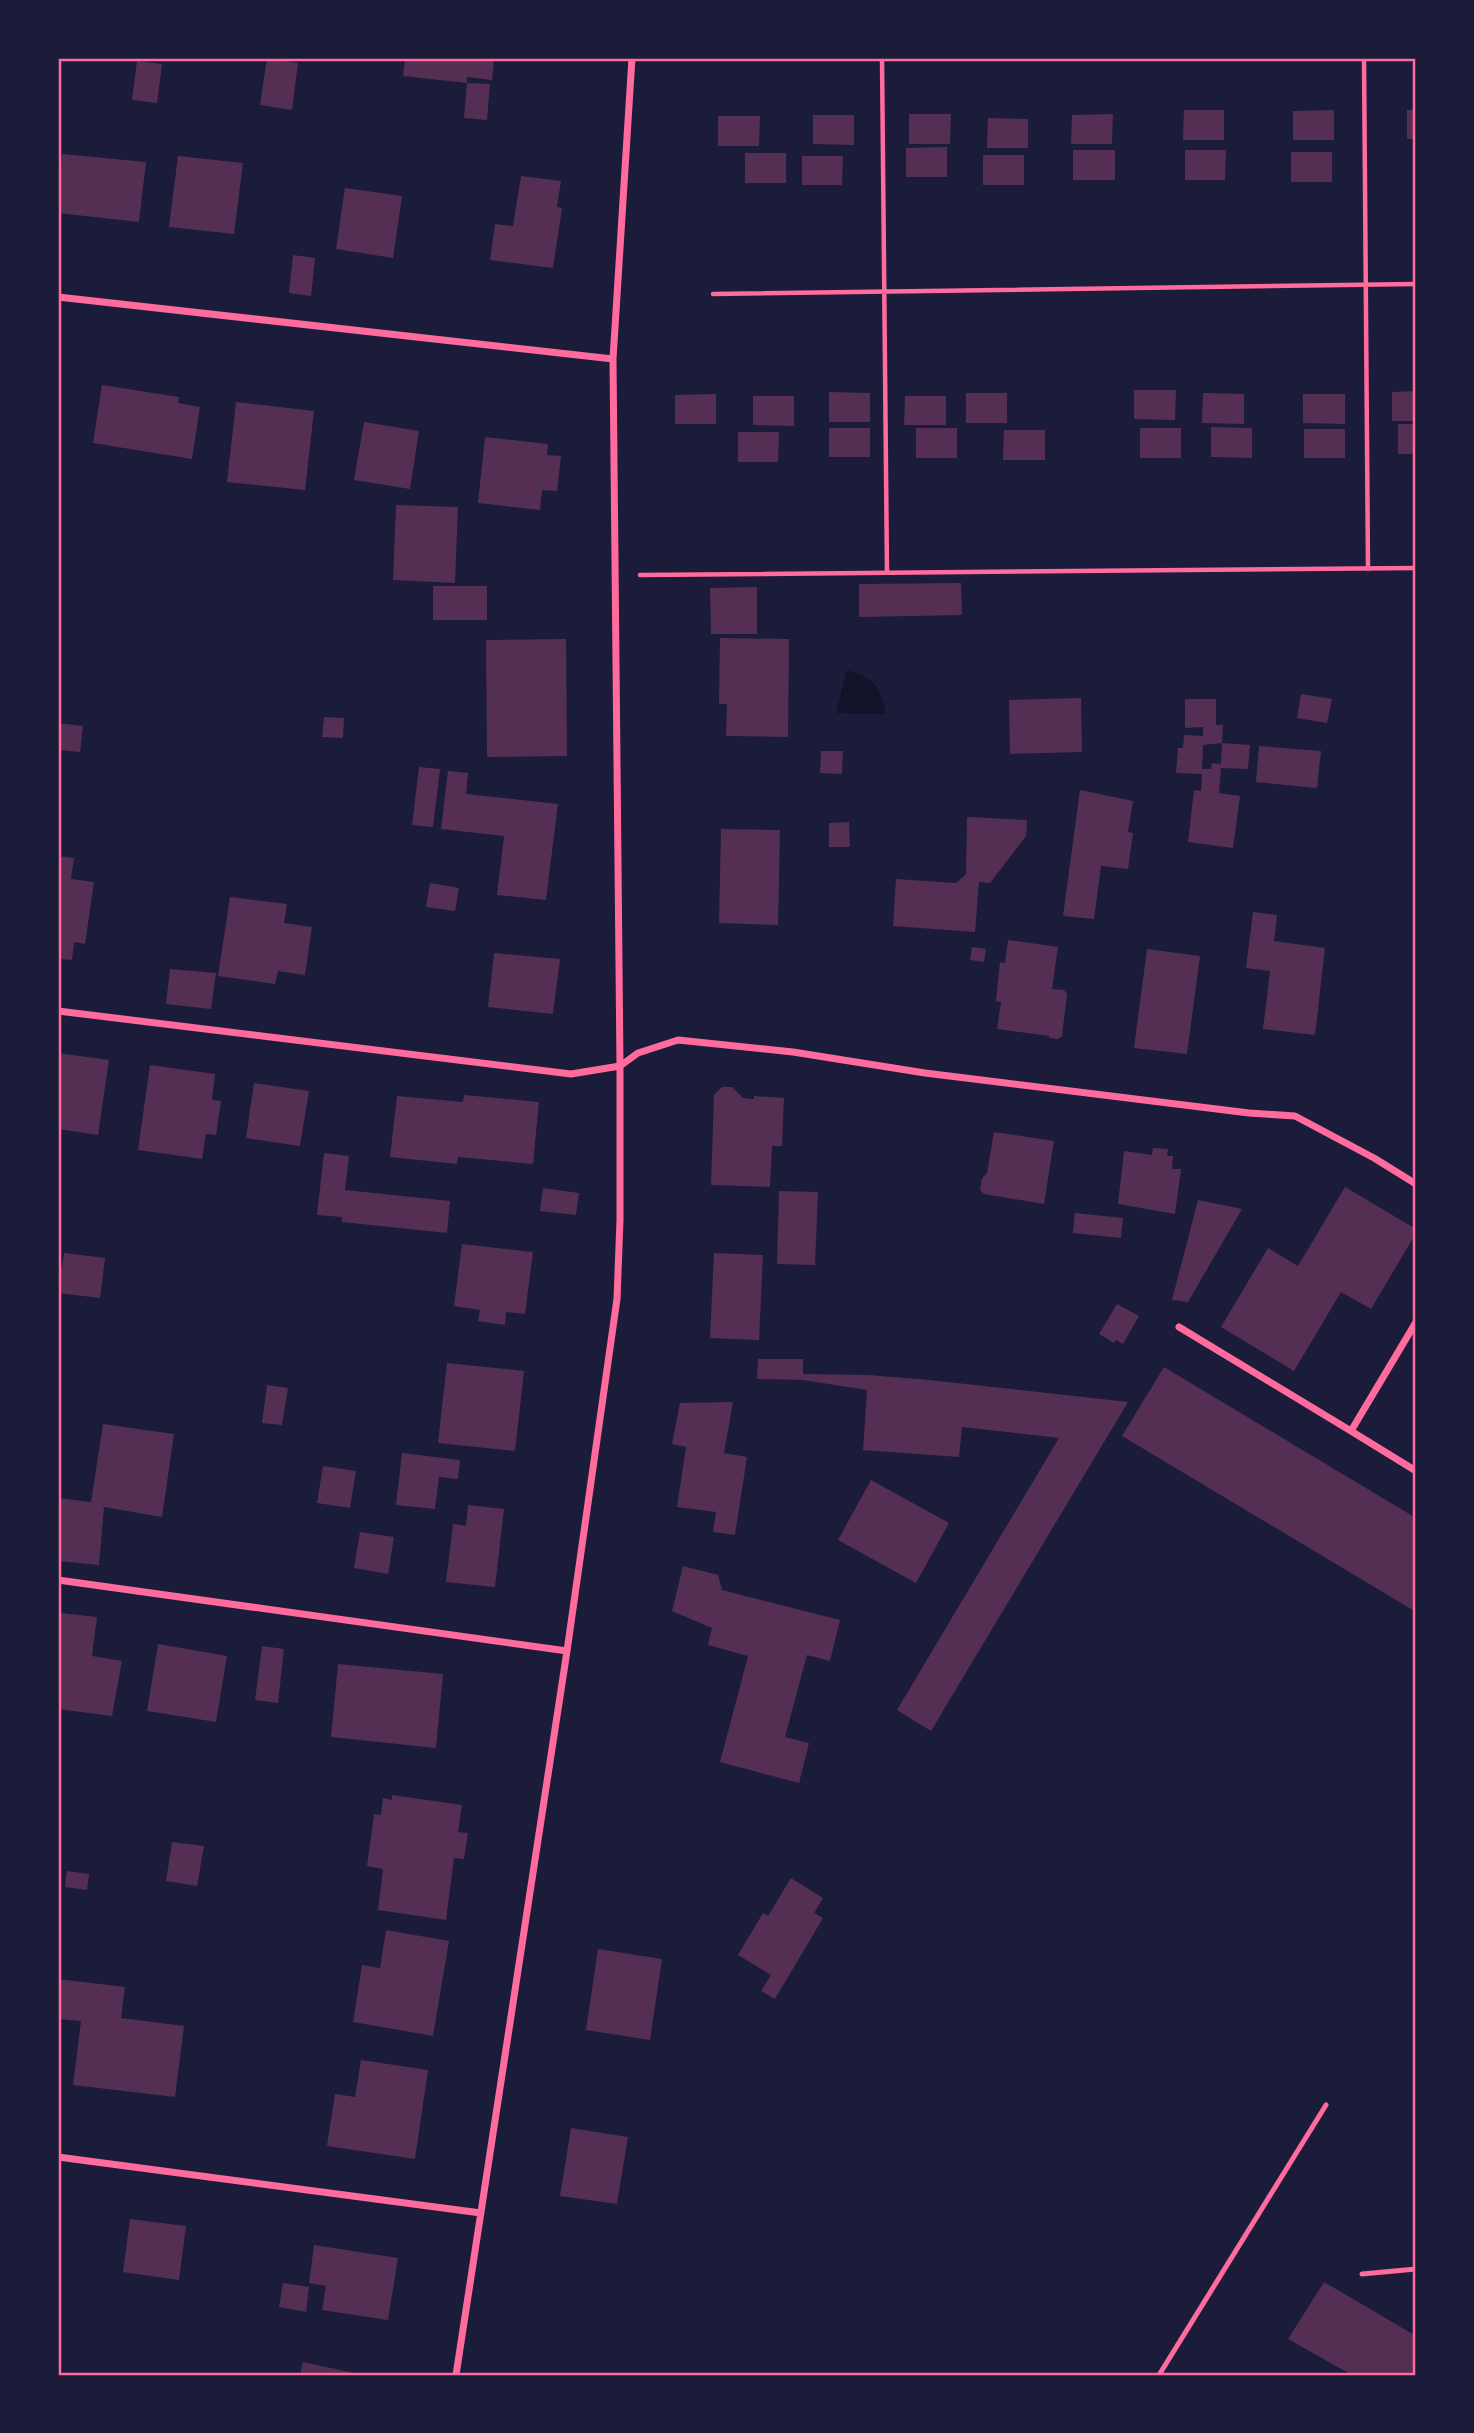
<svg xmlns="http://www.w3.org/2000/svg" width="1474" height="2433" viewBox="0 0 1474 2433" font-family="'Work Sans',sans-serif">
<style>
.water{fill:#12122b}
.building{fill:#542f53}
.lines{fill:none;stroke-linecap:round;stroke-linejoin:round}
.path{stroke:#ff6b9d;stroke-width:4.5}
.service{stroke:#ff6b9d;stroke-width:5}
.minor{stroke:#ff6b9d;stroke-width:7}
.neatline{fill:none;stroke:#ff6b9d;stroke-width:2.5}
</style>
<rect width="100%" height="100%" fill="#1b1b3a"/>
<path class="water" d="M847 670C876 680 879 684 886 714L836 713Z"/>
<path class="building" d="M267 58 298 63 292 110 260 105Z
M405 58H489V60H494L492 80 467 77V83L403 76Z
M137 61 162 64 157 103 132 100Z
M467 83 490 84 487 120 464 118Z
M1184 110H1224V140H1183Z
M1334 110V140H1293V111Z
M1407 110H1416V139H1407Z
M909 114H951L950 144H909Z
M1113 114 1112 144H1071L1072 115Z
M813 115H854V145L813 144Z
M718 116H760L759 146H718Z
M988 118 1028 119V148H987Z
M947 147V177H906V148Z
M1073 150H1115V180H1073Z
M1185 150H1226L1225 180H1185Z
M1291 152H1332V182H1291Z
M745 153H786V183H745Z
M62 154 146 162 139 222 58 213Z
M983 155H1024V185H983Z
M178 156 243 163 234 234 169 227Z
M802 156H843L842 185H802Z
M521 176 561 181 557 207 562 208 553 268 490 260 495 224 513 226Z
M345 188 402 196 393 258 336 249Z
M293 255 315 258 311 296 289 293Z
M102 385 179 397 178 403 200 407 192 459 93 443Z
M1134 390H1176L1175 420 1134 419Z
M1416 391V421H1392V392Z
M829 392 870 393V422H829Z
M966 393H1007V423H966Z
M1203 393 1244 394V424L1202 423Z
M716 394V424H675V395Z
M1303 394H1345V424L1303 423Z
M753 396H794V426L753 425Z
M905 396H946V425H904Z
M236 402 314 411 305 490 227 482Z
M364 422 419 431 410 489 354 480Z
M1398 424H1416V454H1398Z
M1211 427 1252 428V458L1211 457Z
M829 428H870V457H829Z
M916 428H957V458H916Z
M1140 428H1181V458H1140Z
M1304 429H1345V458H1304Z
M1004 430H1045V460H1003Z
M738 432H779L778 462H738Z
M485 437 548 444 547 455 561 456 557 491 542 490 540 510 478 503Z
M396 505 458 507 455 583 393 580Z
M961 583 962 615 859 617V584Z
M433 586H487V620H433Z
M757 587V634H711L710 588Z
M720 638 789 639 788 737 726 736 727 704H719Z
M566 639 567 756 487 757 486 640Z
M1301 694 1332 699 1327 723 1297 718Z
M1081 698 1082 752 1010 754 1009 700Z
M1185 699H1216V725H1223L1222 743 1203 745 1202 769H1211L1212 763 1221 764 1222 743 1250 745 1248 769 1221 768 1219 793 1240 796 1233 848 1188 842 1194 790 1201 791 1202 774 1176 773 1178 748H1183L1184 735 1203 736V727L1185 728Z
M324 717 344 718 343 738 322 737Z
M58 723 83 726 80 752 58 750Z
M1259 746 1321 751 1317 788 1256 782Z
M821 751H843L842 774 820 773Z
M419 767 440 769 433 827 412 825Z
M448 771 468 773 466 794 558 804 546 900 497 895 504 836 441 829Z
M1080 790 1133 801 1128 832 1133 833 1128 869 1101 866 1094 919 1063 916Z
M967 817 1027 820 1026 836 990 883 979 882 975 932 893 926 896 879 956 883 966 874Z
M849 822 850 847H829V823Z
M721 829 780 830 778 925 719 923Z
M58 856 74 858 71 879 94 882 85 944 74 942 72 960 58 959Z
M430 883 459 888 455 911 426 907Z
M230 897 287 904 284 923 312 927 305 975 278 971 275 984 218 976Z
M1253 912 1277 915 1274 941 1325 948 1315 1035 1263 1029 1270 971 1246 968Z
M1008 940 1058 947 1052 989 1064 990 1067 994 1062 1036 1058 1039 1049 1038V1036L997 1029 1001 1002 996 1001 1000 962 1005 963Z
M972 947 986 949 984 962 970 960Z
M1147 949 1200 956 1187 1054 1134 1048Z
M494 953 560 959 553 1014 488 1007Z
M170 969 216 973 211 1009 166 1004Z
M58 1053 109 1060 98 1135 58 1129Z
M150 1065 215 1074 212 1100 221 1101 216 1135 206 1134 202 1159 138 1150Z
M254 1083 309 1091 300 1146 246 1138Z
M722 1087H732L743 1098 754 1099V1096L784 1098 782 1146H772L770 1187 711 1185 714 1095Z
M464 1095 539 1102 533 1164 458 1157 457 1164 390 1157 397 1096 463 1102Z
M994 1132 1054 1141 1044 1204 984 1194 980 1190 982 1178 987 1173Z
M1153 1148 1168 1149 1167 1156H1173L1172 1169H1181L1175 1214 1118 1204 1124 1151 1152 1155Z
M324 1153 349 1156 345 1190 450 1201 447 1233 342 1222V1217L317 1215Z
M1345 1187 1416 1229V1233L1371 1309 1341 1292 1294 1371 1221 1327 1268 1248 1298 1266Z
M543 1188 579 1193 576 1215 540 1211Z
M779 1191 818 1192 815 1265 777 1264Z
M1198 1200 1242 1209 1188 1302 1172 1300Z
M1075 1213 1123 1218 1121 1238 1073 1233Z
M462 1244 533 1252 525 1314 506 1312 505 1325 478 1321 480 1310 454 1306Z
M64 1253 105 1258 100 1298 58 1293V1266L62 1267Z
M714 1253 763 1255 759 1340 710 1338Z
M1117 1304 1139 1316 1123 1344 1116 1340 1114 1343 1099 1334Z
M758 1359H803V1374L868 1375 929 1380 1128 1402 931 1731 897 1710 1059 1438 962 1427 959 1457 863 1450 867 1390 803 1380 757 1379Z
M447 1363 524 1371 515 1451 438 1443Z
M1164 1367 1416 1518V1612L1122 1436Z
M267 1385 288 1388 282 1425 262 1423Z
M733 1402 724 1453 747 1457 735 1535 713 1532 716 1512 677 1507 686 1447 672 1444 680 1403Z
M103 1424 174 1434 162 1517 104 1507 99 1565 58 1561V1498L91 1502Z
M402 1453 460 1460 458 1479 439 1477 435 1509 396 1505Z
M323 1466 356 1471 350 1508 317 1503Z
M871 1480 949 1523 916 1583 838 1540Z
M468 1505 504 1509 495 1587 446 1582 453 1524 466 1526Z
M360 1532 394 1537 388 1574 354 1568Z
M683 1566 718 1575 722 1590 840 1620 830 1661 807 1655 785 1737 809 1743 799 1783 720 1762 748 1656 708 1645 712 1628 672 1611Z
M61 1613 97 1617 92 1656 122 1661 112 1716 58 1709V1633Z
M158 1644 227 1656 216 1722 147 1711Z
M262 1646 284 1649 278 1703 255 1700Z
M338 1664 443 1674 436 1748 331 1737Z
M392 1795 462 1805 458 1832 468 1833 464 1859 454 1858 446 1920 378 1910 383 1869 367 1866 374 1814 381 1815 383 1798 392 1800Z
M172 1842 204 1846 197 1886 166 1881Z
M67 1871 89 1874 87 1890 65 1887Z
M791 1878 823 1898 814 1913 823 1918 775 1999 761 1991 771 1975 738 1955 763 1913 768 1916Z
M386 1930 449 1941 433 2036 353 2022 362 1965 380 1968Z
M598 1949 662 1959 650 2040 586 2030Z
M58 1979 125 1987 121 2018 184 2026 175 2097 73 2085 81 2021 58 2019Z
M361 2060 428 2070 415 2159 327 2146 335 2094 355 2097Z
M571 2128 628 2137 617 2204 560 2196Z
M130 2219 186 2226 179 2280 123 2272Z
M314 2245 398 2258 388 2320 322 2310 326 2286 309 2283Z
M1324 2282 1416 2336V2375H1352L1288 2339Z
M283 2283 309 2287 306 2312 279 2307Z
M303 2362 358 2374V2375H300Z"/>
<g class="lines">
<path class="path" d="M882 58 887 573
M1364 58 1368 569
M713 294 1416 284
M640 575 1416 568"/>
<path class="service" d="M1362 2274 1416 2269
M1159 2375 1326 2105"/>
<path class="minor" d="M58 297 613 359
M58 1011 571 1074 620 1066 638 1053 678 1040 793 1052 925 1073 1249 1113 1295 1116 1374 1158 1416 1184
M1416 1322 1351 1431 1416 1471
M1179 1327 1351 1431
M58 1580 567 1651
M58 2157 481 2213
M456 2375 567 1651 617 1299 620 1220V1066L613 359 632 58"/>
</g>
<rect width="1474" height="2433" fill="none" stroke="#1b1b3a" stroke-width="119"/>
<rect x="60" y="60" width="1354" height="2314" class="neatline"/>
</svg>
